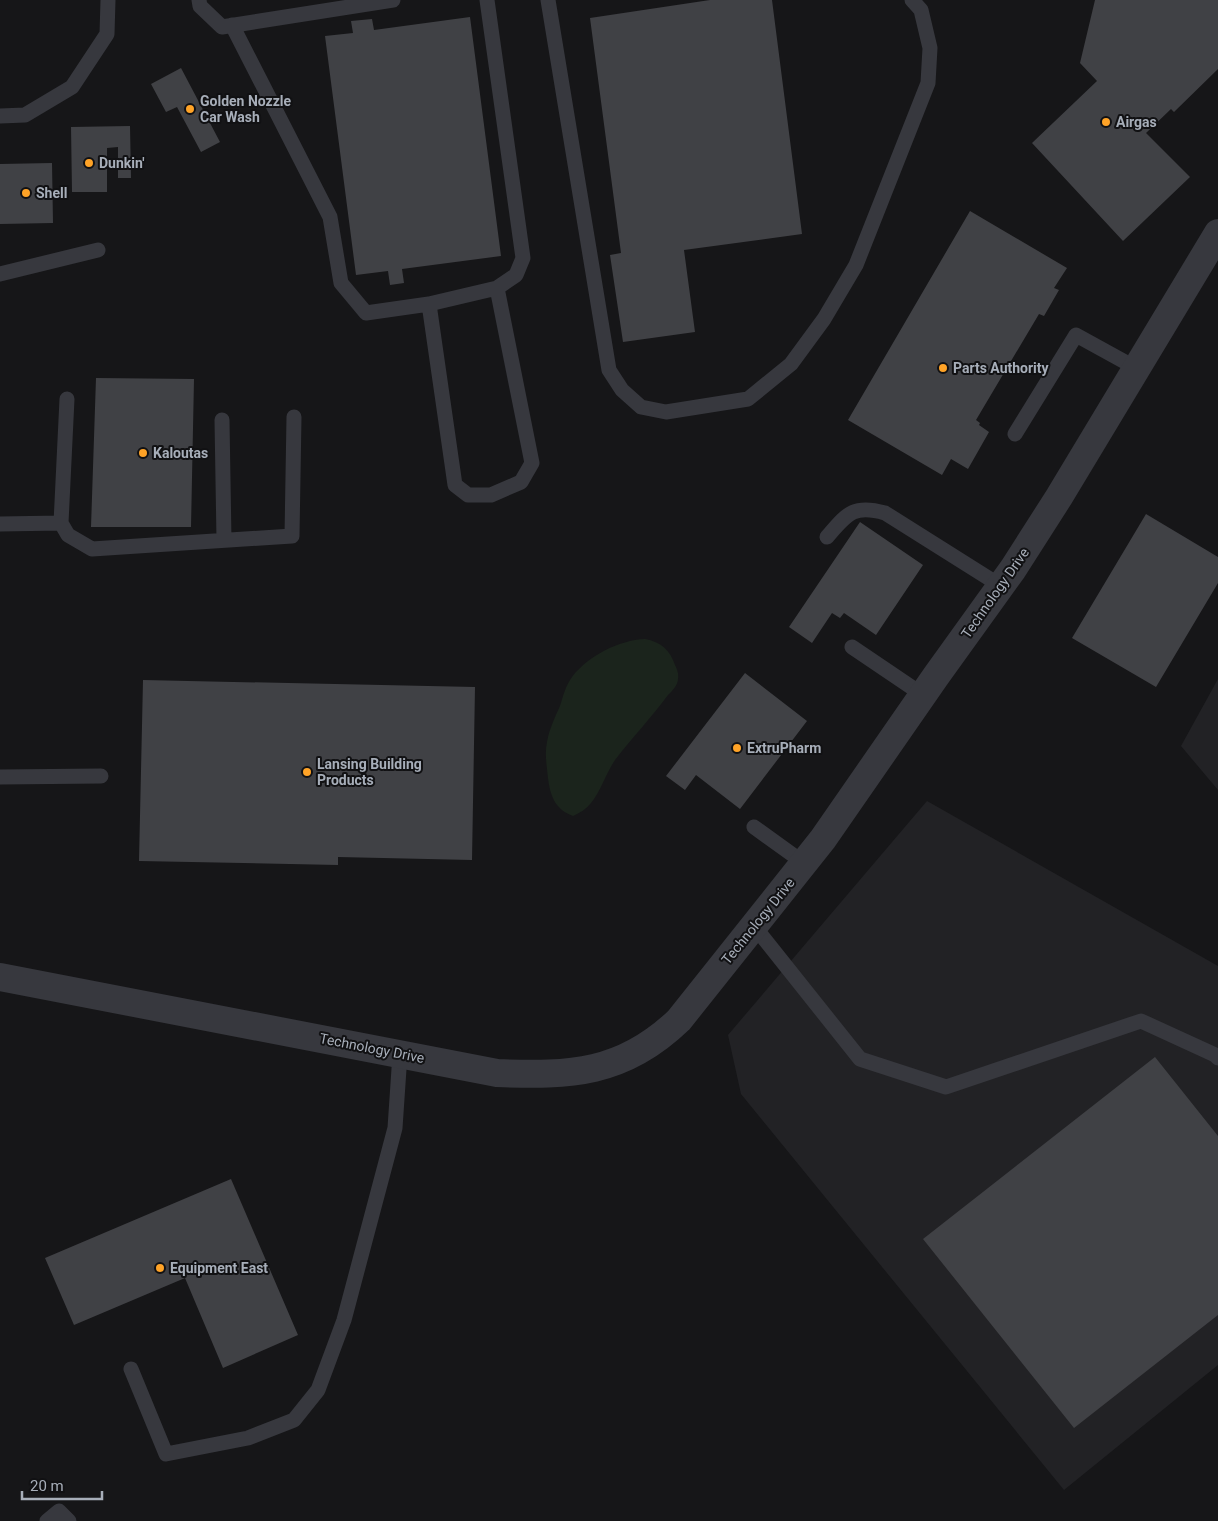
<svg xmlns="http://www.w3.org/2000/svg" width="1218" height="1521" viewBox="0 0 1218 1521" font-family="Roboto,sans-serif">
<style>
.built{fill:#222225}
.green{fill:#1b241c}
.building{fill:#404145}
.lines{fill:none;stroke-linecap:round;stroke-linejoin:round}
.service{stroke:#37383e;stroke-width:15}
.minor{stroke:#37383e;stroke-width:28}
.poi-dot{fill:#ffa327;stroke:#111113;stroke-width:2}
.labels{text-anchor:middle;stroke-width:4;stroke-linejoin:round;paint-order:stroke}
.poi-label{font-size:14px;font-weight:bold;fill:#a7aeb9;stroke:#111113;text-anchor:start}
.street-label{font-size:14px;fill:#a7aeb9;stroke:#111113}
</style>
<rect width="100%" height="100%" fill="#161618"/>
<path class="built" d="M1218 679V790L1181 746Z
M927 801 1218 966V1365L1064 1490 741 1094 728 1035Z"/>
<path class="green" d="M645 639C661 642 670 650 675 665 677 669 679 674 678 679 678 685 672 691 668 695 651 718 632 738 615 760 606 773 601 791 591 803 586 809 580 813 573 816 551 808 549 789 547 769 546 760 545 751 547 742 549 730 555 717 560 706 563 696 566 685 572 677 588 656 619 640 645 639Z"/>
<path class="building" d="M710 0H772L802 234 684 250 695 332 623 342 610 255 621 253 590 18Z
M1095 0H1218V69L1174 112 1171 109 1146 133 1190 177 1123 241 1032 143 1097 81 1080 63Z
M470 17 501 256 402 269 404 283 390 285 388 271 356 275 325 36 353 33 351 21 372 19 374 30Z
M181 68 220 142 201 152 177 107 166 112 151 84Z
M130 126 131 178H118V147L107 148V192H72L71 127Z
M52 163 53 223 0 224V164Z
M970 211 1067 268 1054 288 1059 290 1044 316 1039 314 976 420 980 423 979 425 989 432 968 469 951 459 942 475 848 420Z
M96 378 194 379 191 527H91Z
M1146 514 1218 557V583L1156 687 1072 638Z
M860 522 923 565 876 635 844 613 840 618 832 613 812 643 789 627Z
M745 673 807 721 740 809 696 775 685 790 666 776Z
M143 680 475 687 472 860 338 857V865L139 861Z
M1155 1057 1218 1136V1315L1074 1428 923 1239Z
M231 1179 298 1335 223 1368 185 1278 74 1325 45 1258Z"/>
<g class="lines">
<path class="service" d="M199 0 200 6 222 27 393 0
M548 0 609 370 622 390 641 407 666 412 748 399 791 364 824 319 856 265 928 83 930 48 921 10 912 0
M232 25 330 217 341 283 366 313 429 304 455 485 468 495H491L521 482 532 463 497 288 516 275 523 258 487 0
M0 116 25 115 72 87 107 34 108 0
M0 274 98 250
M429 304 497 288
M222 420 224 540
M1015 434 1076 335 1136 368
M61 523 67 399
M0 524 61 523 68 535 92 549 292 536 294 417
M827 537C847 514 853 504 885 513L1001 586
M852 647 923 695
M0 777 101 776
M754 827 804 863
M754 926 860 1059 946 1087 1141 1021 1215 1055 1218 1058
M131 1369 166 1454 248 1438 294 1420 318 1390 344 1320 395 1128 400 1054
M47 1521 59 1511 69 1521"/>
<path class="minor" d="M0 977 497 1073C570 1076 623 1074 679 1020L823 839 936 676 1013 569 1059 497 1218 233"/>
</g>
<g class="poi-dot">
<circle cx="190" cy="109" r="5"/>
<circle cx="1106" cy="122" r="5"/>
<circle cx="89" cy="163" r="5"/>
<circle cx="26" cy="193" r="5"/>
<circle cx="943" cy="368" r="5"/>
<circle cx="143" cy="453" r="5"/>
<circle cx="737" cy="748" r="5"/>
<circle cx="307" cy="772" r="5"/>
<circle cx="160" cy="1268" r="5"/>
</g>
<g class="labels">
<g class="poi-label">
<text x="200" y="106">Golden Nozzle<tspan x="200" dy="16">Car Wash</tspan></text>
<text x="1116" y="127">Airgas</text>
<text x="99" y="168">Dunkin'</text>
<text x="36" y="198">Shell</text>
<text x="953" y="373">Parts Authority</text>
<text x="153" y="458">Kaloutas</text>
<text x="747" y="753">ExtruPharm</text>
<text x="317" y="769">Lansing Building<tspan x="317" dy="16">Products</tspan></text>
<text x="170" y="1273">Equipment East</text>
</g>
<g class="street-label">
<text transform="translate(995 593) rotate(-55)" y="5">Technology Drive</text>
<text transform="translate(758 921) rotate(-51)" y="5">Technology Drive</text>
<text transform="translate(372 1048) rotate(11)" y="5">Technology Drive</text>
</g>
</g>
<path d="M22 1491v8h80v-8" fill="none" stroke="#a7aeb9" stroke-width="2.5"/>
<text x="30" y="1491" font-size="15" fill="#a7aeb9" stroke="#111113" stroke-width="4" paint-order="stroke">20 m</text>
</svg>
